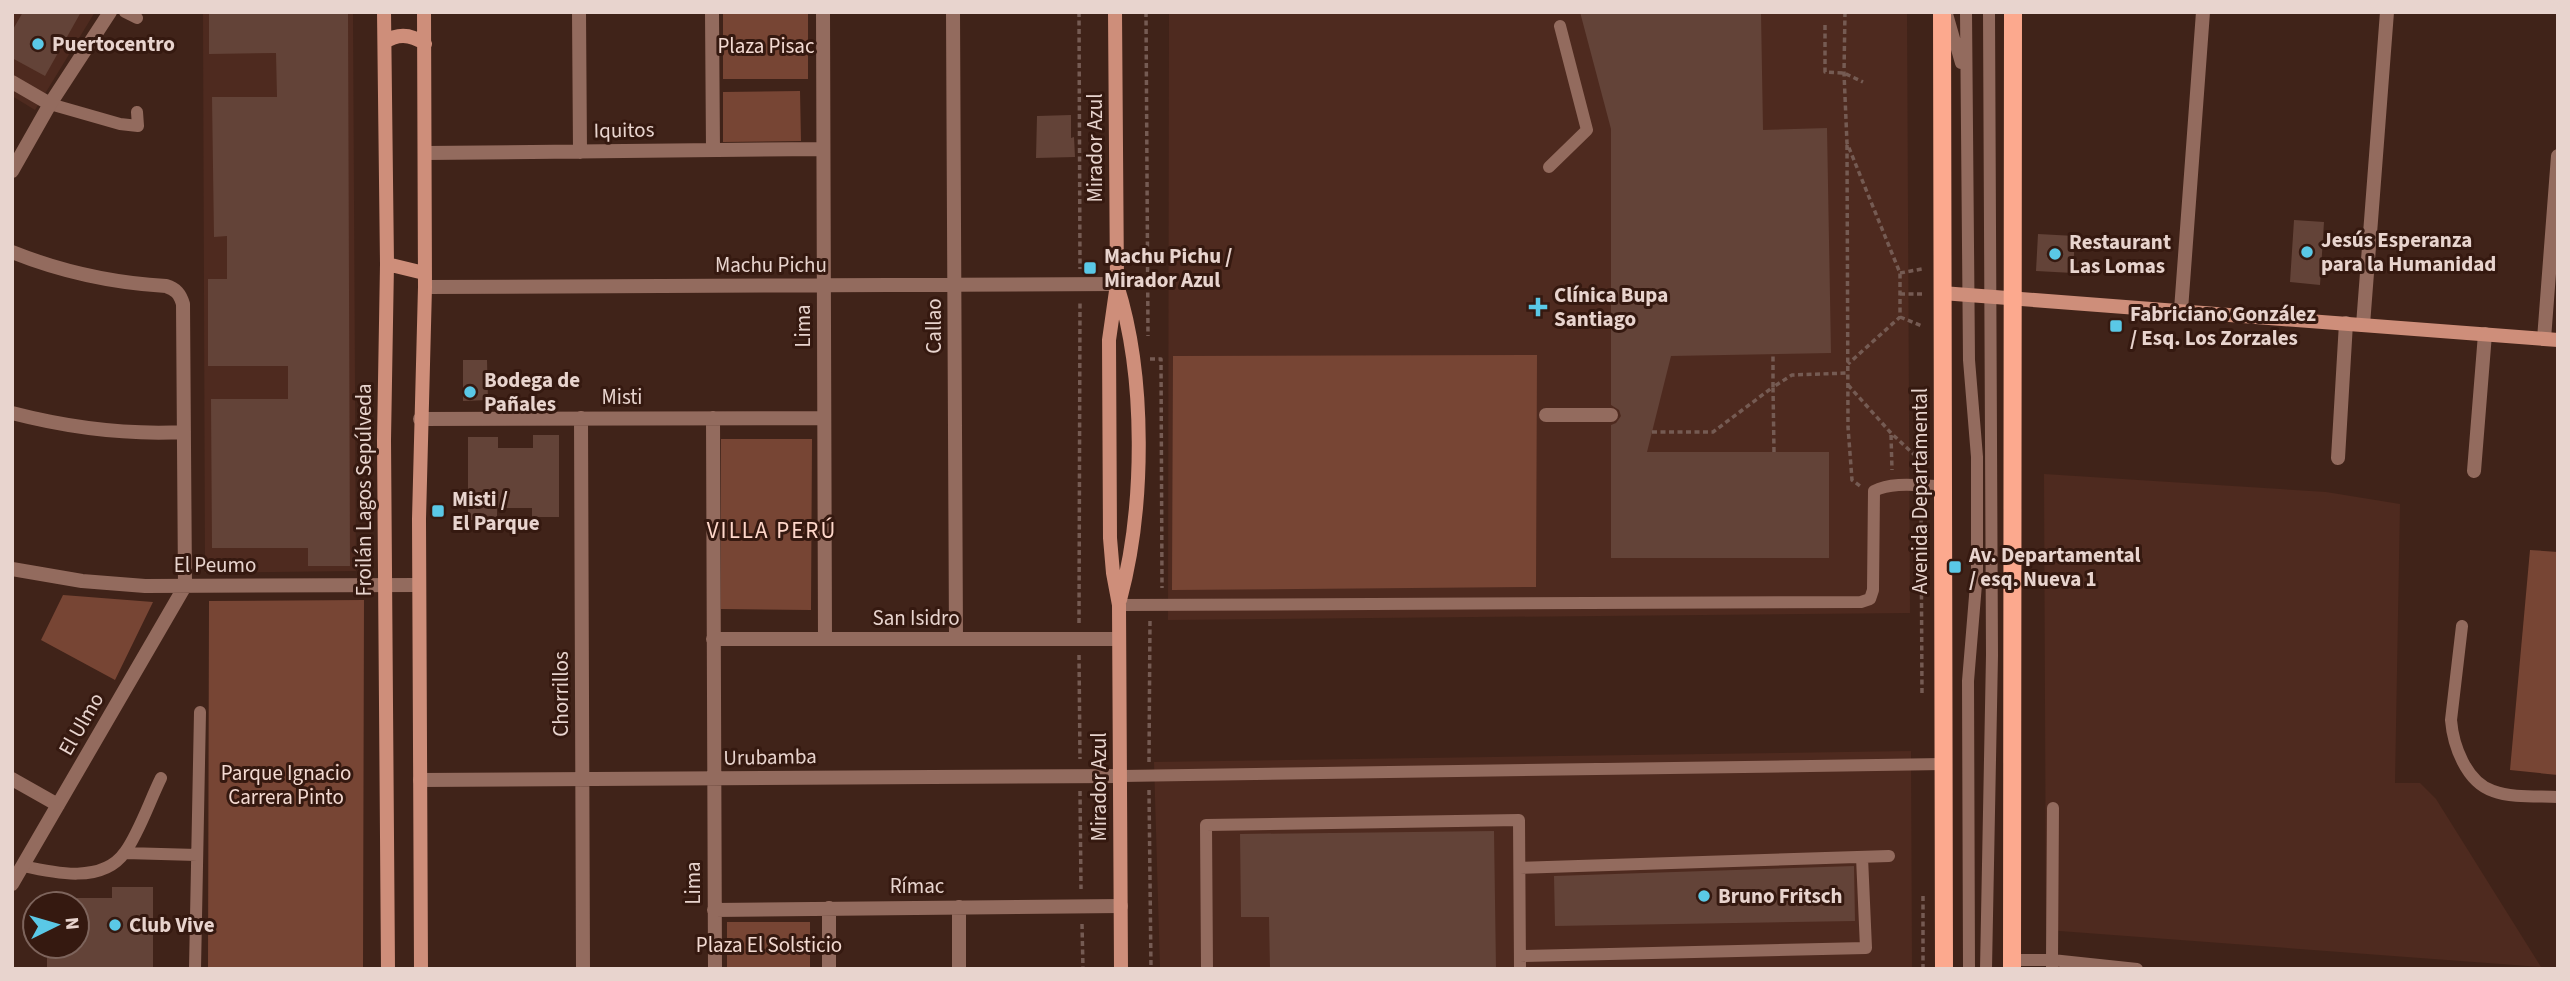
<svg xmlns="http://www.w3.org/2000/svg" width="2570" height="981" viewBox="0 0 2570 981" font-family="'Source Sans 3',sans-serif">
<style>
.built{fill:#4e2a1f}
.green{fill:#774534}
.building{fill:#634338}
.lines{fill:none;stroke-linecap:round;stroke-linejoin:round}
.path{stroke:#755b53;stroke-width:3.5;stroke-dasharray:5 3.5;stroke-linecap:butt}
.lane{stroke:#936b5e;stroke-width:12}
.street{stroke:#936b5e;stroke-width:14}
.secondary{stroke:#ce8e7a;stroke-width:14}
.primary{stroke:#fca98e;stroke-width:18}
.poi-dot{fill:#5ac8e6;stroke:#351910;stroke-width:2.5}
.labels{text-anchor:middle;stroke-width:6;stroke-linejoin:round;paint-order:stroke}
.poi-label{font-size:21px;font-weight:bold;fill:#e8d4ce;stroke:#351910;text-anchor:start}
.park-label{font-size:21px;fill:#f3dad2;stroke:#351910}
.street-label{font-size:21px;fill:#e8d4ce;stroke:#351910}
.neighbourhood-label{font-size:23px;letter-spacing:2px;fill:#fed7ca;stroke:#351910}
</style>
<rect width="100%" height="100%" fill="#402319"/>
<path class="built" d="M12 12H95L35 110 12 96Z
M203 12H353L356 571 205 573Z
M1169 12H1907L1910 613 1168 620Z
M2044 474 2326 492 2400 504 2395 783H2420L2436 799 2541 967 2046 930Z
M1911 751 1912 969H1160L1154 762Z"/>
<path class="green" d="M723 12H808V79H723Z
M800 91 801 141 723 142V92Z
M1537 355 1536 587 1172 590 1173 356Z
M721 439H812L811 610 721 609Z
M2530 550 2558 552V775L2510 770Z
M63 595 153 602 115 680 41 640Z
M364 600 363 969H208L209 601Z
M727 922H810V969H727Z"/>
<path class="building" d="M23 12H81L45 76 12 58V31Z
M209 12H348L350 566H308V548H212L211 399H288V366H208V279H227V236L214 237 212 97H277L276 53 209 54Z
M1580 12H1761L1763 130 1827 128 1831 353 1671 356 1647 452H1829V558H1611V425L1616 423 1621 416 1619 410 1611 405V129Z
M1071 115V138L1074 137 1075 157 1036 158 1037 116Z
M2294 220 2324 222 2320 285 2290 282Z
M2038 234 2075 236 2073 273 2036 271Z
M463 360H487L488 400 463 401Z
M533 435H559V517H532V508H497V520H468V437H498V448H533Z
M1494 831 1496 969H1270L1269 917H1241L1240 834Z
M1854 866 1855 921 1555 926 1554 876Z
M112 887H153V969H47V946H77V898H112Z"/>
<g class="lines">
<path class="path" d="M1079 12 1080 269
M1146 12 1148 336
M1845 12 1844 73 1847 143 1900 273V317L1848 364
M1825 25V72L1844 73 1863 82
M1847 145 1848 427 1852 480 1860 486
M1900 273 1922 269
M1900 294H1922
M1900 317 1922 326
M1150 359H1161L1162 588
M1848 385 1891 433 1921 461
M1652 432H1713L1773 387V354
M1891 435 1892 470
M1774 452 1773 387 1792 375 1848 373
M1921 469 1922 392
M1921 501 1922 696
M1079 623 1080 301
M1079 655 1080 759
M1149 762 1150 619
M1149 790 1151 969
M1080 791 1081 889
M1082 924 1083 969
M1923 969V896"/>
<path class="lane" d="M125 12 137 18
M1966 12 1969 360 1977 457V572L1968 681 1969 969
M1947 14 1961 63
M50 104 120 124 138 126 137 112
M1549 167 1587 130 1560 26
M1119 605 1861 602 1870 599 1873 590 1874 491C1893 481 1921 486 1943 486
M2462 626 2451 720C2453 745 2466 782 2493 791 2512 798 2537 796 2558 797
M1121 776 1943 764
M125 853 197 855
M23 866C54 873 103 884 125 852 139 833 150 800 161 778
M1520 868 1889 856
M1520 956 1866 948 1862 857
M2013 960H2052L2053 808
M195 969 200 712
M1207 969 1206 825 1519 820 1520 969
M1986 969 1992 655 1989 12
M2052 969V960L2137 969"/>
<path class="street" d="M579 12 580 152
M712 12 713 150
M823 12 825 639
M953 12 956 639
M12 82 50 104
M425 153 823 149
M12 171 50 104 110 12
M12 252C62 272 113 283 166 286 176 289 180 294 183 304L185 586 12 884
M425 287 1117 284
M2181 310 2203 12
M2363 325 2387 12
M2544 339 2558 156
M12 413C70 428 125 435 184 432
M1546 415H1611
M581 418 583 969
M713 418 715 969
M420 419 824 418
M2338 458 2346 323
M2474 471 2485 334
M12 569 82 581 145 586 419 585
M713 639H1119
M12 779 58 805
M420 780 1121 776
M959 907V969
M714 910 1121 906
M829 969V908"/>
<path class="secondary" d="M384 12 387 264 384 440 388 969
M1115 12 1117 284 1109 340 1110 538 1113 573 1119 605 1121 969
M385 42C398 33 411 34 425 44
M387 264 424 273
M1117 285C1146 376 1145 507 1120 600
M1942 293 2558 340
M421 969 419 519 425 287 424 12"/>
<path class="primary" d="M1942 12 1944 969
M2012 969 2013 12"/>
</g>
<g class="poi-dot">
<circle cx="38" cy="44" r="7"/>
<circle cx="2307" cy="252" r="7"/>
<circle cx="2055" cy="254" r="7"/>
<rect x="1083" y="261" width="14" height="14" rx="3.5"/>
<path d="M1534.5 296.5h7v7h7v7h-7v7h-7v-7h-7v-7h7z"/>
<rect x="2109" y="319" width="14" height="14" rx="3.5"/>
<circle cx="470" cy="392" r="7"/>
<rect x="431" y="504" width="14" height="14" rx="3.5"/>
<rect x="1948" y="560" width="14" height="14" rx="3.5"/>
<circle cx="1704" cy="896" r="7"/>
<circle cx="115" cy="925" r="7"/>
</g>
<g class="labels">
<g class="poi-label">
<text x="52" y="51">Puertocentro</text>
<text x="2321" y="247">Jesús Esperanza<tspan x="2321" dy="24">para la Humanidad</tspan></text>
<text x="2069" y="249">Restaurant<tspan x="2069" dy="24">Las Lomas</tspan></text>
<text x="1104" y="263">Machu Pichu /<tspan x="1104" dy="24">Mirador Azul</tspan></text>
<text x="1554" y="302">Clínica Bupa<tspan x="1554" dy="24">Santiago</tspan></text>
<text x="2130" y="321">Fabriciano González<tspan x="2130" dy="24">/ Esq. Los Zorzales</tspan></text>
<text x="484" y="387">Bodega de<tspan x="484" dy="24">Pañales</tspan></text>
<text x="452" y="506">Misti /<tspan x="452" dy="24">El Parque</tspan></text>
<text x="1969" y="562">Av. Departamental<tspan x="1969" dy="24">/ esq. Nueva 1</tspan></text>
<text x="1718" y="903">Bruno Fritsch</text>
<text x="129" y="932">Club Vive</text>
</g>
<g class="park-label">
<text x="766" y="53">Plaza Pisac</text>
<text x="286" y="780">Parque Ignacio<tspan x="286" dy="24">Carrera Pinto</tspan></text>
<text x="769" y="952">Plaza El Solsticio</text>
</g>
<g class="street-label">
<text transform="translate(624 130) rotate(-1)" y="7">Iquitos</text>
<text transform="translate(1095 148) rotate(-90)" y="7">Mirador Azul</text>
<text x="771" y="272">Machu Pichu</text>
<text transform="translate(803 326) rotate(-90)" y="7">Lima</text>
<text transform="translate(934 326) rotate(-90)" y="7">Callao</text>
<text x="622" y="404">Misti</text>
<text transform="translate(364 490) rotate(-90)" y="7">Froilán Lagos Sepúlveda</text>
<text transform="translate(1920 491) rotate(-90)" y="7">Avenida Departamental</text>
<text x="215" y="572">El Peumo</text>
<text x="916" y="625">San Isidro</text>
<text transform="translate(561 694) rotate(-90)" y="7">Chorrillos</text>
<text transform="translate(81 724) rotate(-60)" y="7">El Ulmo</text>
<text transform="translate(770 757) rotate(-1)" y="7">Urubamba</text>
<text transform="translate(1099 787) rotate(-90)" y="7">Mirador Azul</text>
<text transform="translate(693 883) rotate(-90)" y="7">Lima</text>
<text x="917" y="893">Rímac</text>
</g>
<g class="neighbourhood-label">
<text x="772" y="538">VILLA PERÚ</text>
</g>
</g>
<rect width="2570" height="981" fill="none" stroke="#e8d4ce" stroke-width="28"/>
<g transform="translate(56 925) rotate(85)"><circle r="33" fill="#351910" stroke="#7d645c" stroke-width="2"/>
<path d="M0-5L12 26L0 18L-12 26Z" fill="#5ac8e6"/>
<text y="-10" font-size="19" font-weight="bold" text-anchor="middle" fill="#e8d4ce">N</text>
</g>
</svg>
